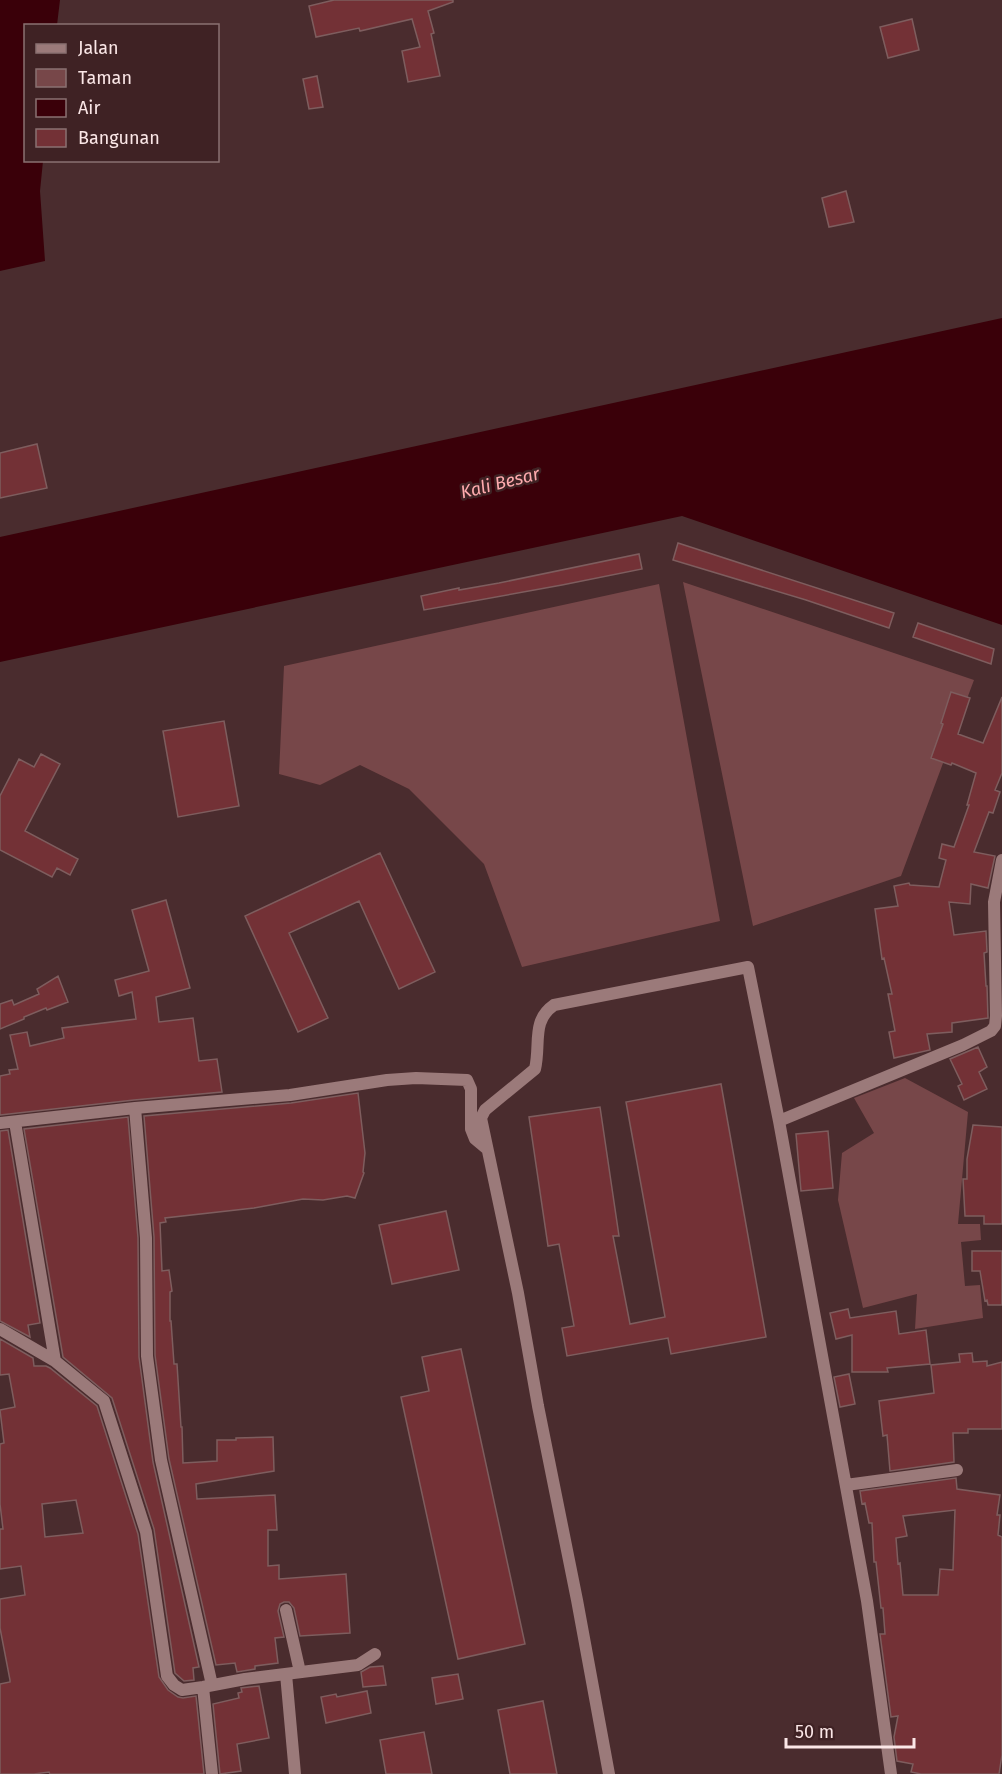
<svg xmlns="http://www.w3.org/2000/svg" width="1002" height="1774" viewBox="0 0 1002 1774" font-family="'Fira Sans',sans-serif">
<style>
.green{fill:#774749}
.water{fill:#3a0009}
.building{fill:#733136;stroke:#7e5d5e;stroke-width:1.5;fill-rule:evenodd}
.lines{fill:none;stroke-linecap:round;stroke-linejoin:round}
.street{stroke:#9b7a7a;stroke-width:12}
.labels{text-anchor:middle;stroke-width:5;stroke-linejoin:round;paint-order:stroke}
.water-label{font-size:18px;font-style:italic;fill:#ffabae;stroke:#3f2224}
</style>
<rect width="100%" height="100%" fill="#4a2c2e"/>
<path class="green" d="M683 582 974 680 901 876 753 926Z
M659 584 720 921 522 967 484 864 409 789 360 765 320 785 279 774 284 666Z
M905 1078 968 1112 958 1224H980L981 1240 961 1242 965 1286 980 1285 983 1318 915 1329 917 1294 863 1308 838 1200 842 1153 874 1133 854 1098Z"/>
<path class="water" d="M0 0H60L57 25 26 26V160L43 161 40 191 45 261 0 271Z
M1002 318V625L682 516 0 662V537Z"/>
<path class="building" d="M334 0H453V2L428 11 434 33 431 34 440 76 408 82 402 51 420 47 412 19 360 31 359 28 316 37 309 6Z
M912 19 919 50 888 58 880 27Z
M317 76 323 107 309 109 303 79Z
M846 191 854 222 829 227 822 198Z
M37 444 47 488 0 498V453Z
M678 543 894 613 889 628 806 600 673 560Z
M639 554 642 569 562 585 424 610 421 596 459 588V590L499 583Z
M918 623 994 649 991 664 913 637Z
M951 692 970 698 958 734 983 743 1002 697V773L995 790 1000 792 993 813 989 812 974 852 995 856 988 888 971 884 970 904 949 902 954 935 986 931 987 952 984 953 986 986H987L988 1018 952 1023V1032L927 1034 930 1050 894 1058 889 1032 895 1031 888 994H892L884 958 882 959 875 909 898 906 894 886 909 883 910 885 939 887 946 860 939 858 942 844 954 847 969 805H967L976 773 952 763 951 765 931 758 943 724 941 723Z
M224 721 239 806 178 817 163 731Z
M41 754 60 764 25 831 78 859 70 875 57 868 52 877 0 850V796L19 759 34 767Z
M380 853 435 972 399 989 359 901 289 933 328 1018 298 1032 245 916Z
M166 900 190 988 156 997 159 1022 193 1018 199 1061 217 1059 222 1092 134 1100 0 1115V1076L10 1074 9 1070 18 1069 10 1035 27 1032 30 1046 64 1038 62 1028 136 1019 132 992 119 996 115 980 149 971 132 910Z
M58 976 68 1002 47 1010 46 1008 24 1017V1019L0 1029V1004L12 1000 14 1005 39 994 37 989Z
M978 1047 987 1067 979 1072 987 1089 964 1100 958 1086 962 1084 950 1059Z
M721 1084 766 1337 671 1354 668 1338 567 1356 562 1328 574 1326 559 1244 548 1246 529 1117 600 1107 619 1236H613L630 1324 665 1317 626 1102Z
M358 1093 365 1153 363 1172 364 1173 355 1198 347 1196 323 1200 303 1199 254 1208 165 1218 166 1222 160 1223 162 1271 169 1270 172 1291 170 1292V1321H171L174 1364H177L181 1427H182L183 1463 217 1461V1440H236V1438L273 1437 274 1471 196 1484 197 1499 275 1495 277 1530H268V1566L279 1565V1579L346 1574 350 1633 300 1636 294 1608 289 1602H284L280 1604 278 1611 284 1637 275 1638 278 1663 255 1666V1669L237 1672 235 1663 216 1665 169 1459 155 1355 154 1237 144 1116 291 1103Z
M128 1117 138 1238 139 1357 153 1462 199 1667 193 1668 194 1680 184 1681 175 1673 154 1529 112 1398 63 1357 24 1129Z
M973 1125 1002 1127V1224H984V1216H965L963 1179H967V1159Z
M8 1130 40 1323 28 1325 30 1337 0 1321V1131Z
M828 1131 833 1188 801 1191 796 1134Z
M446 1211 459 1270 392 1284 379 1225Z
M972 1251H1002V1305H988L987 1300 985 1301 980 1271H972Z
M848 1309 850 1318 896 1311 899 1334 926 1330 930 1364 887 1368 888 1372H852V1335L836 1339 830 1313Z
M0 1339 33 1358 34 1366H46L50 1368 97 1406 138 1534 159 1677 168 1690 178 1697 183 1698 196 1696 204 1774H50L49 1772 34 1774H0V1684L10 1682V1680L0 1628V1599L25 1595 21 1566 0 1569V1529H3L0 1504V1444L4 1443 0 1410 15 1407 9 1374 0 1375ZM76 1500 83 1533 45 1537 42 1504Z
M461 1349 525 1644 458 1659 401 1397 429 1391 422 1357Z
M972 1353 973 1362 987 1361V1366L1002 1362V1429H968V1433H953L954 1462 890 1471 887 1435 883 1436 879 1401 934 1393 931 1365 960 1362 959 1354Z
M849 1374 855 1404 840 1407 834 1377Z
M956 1478 957 1489 1000 1495 997 1515H1000L998 1535 1002 1537V1755L999 1774H921L911 1772 913 1764 897 1761 894 1737 898 1716 891 1717 880 1634H885L883 1608H881L876 1562H874L872 1523H869L865 1503 862 1504 860 1491ZM955 1510 953 1570 940 1569 938 1595H903L900 1563 898 1564 896 1538 907 1536 903 1516Z
M383 1666 386 1685 363 1687 361 1672 370 1667Z
M458 1674 463 1699 436 1704 432 1678Z
M259 1686 269 1738 237 1744 241 1771 220 1774 213 1704 239 1698 238 1693 242 1692 241 1688Z
M367 1691 371 1713 326 1723 321 1697 336 1694 337 1697Z
M543 1701 557 1774H510L498 1710Z
M424 1732 432 1774H386L380 1740Z"/>
<g class="lines">
<path class="street" d="M135 1108 146 1238 147 1356 161 1460 212 1685
M779 1121 963 1045 991 1031 995 1026 996 1016 994 902 1002 860
M15 1122 55 1361
M0 1123 135 1108 290 1095 387 1080 416 1078 467 1080 471 1089V1129L475 1139 487 1149
M0 1329 55 1361 104 1401 146 1532 167 1676 174 1685 182 1690 203 1687 245 1679 358 1665 375 1654
M846 1485 957 1470
M286 1610 300 1672
M286 1674 295 1774
M203 1687 212 1774
M609 1774 577 1600 538 1406 518 1293 481 1118 485 1110 535 1069C541 1044 531 1021 554 1005L748 967 779 1121 867 1601 891 1774"/>
</g>
<g class="labels">
<g class="water-label">
<text transform="translate(500 483) rotate(-14)" y="6">Kali Besar</text>
</g>
</g>
<rect x="24" y="24" width="195" height="138" fill="#3f2224" stroke="#8a7172" stroke-width="1.5"/>
<rect x="36" y="44" width="30" height="9" fill="#9b7a7a" stroke="#8a7172" stroke-width="1.5"/>
<text x="78" y="54" font-size="18" fill="#fbe7e7">Jalan</text>
<rect x="36" y="69" width="30" height="18" fill="#774749" stroke="#8a7172" stroke-width="1.5"/>
<text x="78" y="84" font-size="18" fill="#fbe7e7">Taman</text>
<rect x="36" y="99" width="30" height="18" fill="#3a0009" stroke="#8a7172" stroke-width="1.5"/>
<text x="78" y="114" font-size="18" fill="#fbe7e7">Air</text>
<rect x="36" y="129" width="30" height="18" fill="#733136" stroke="#8a7172" stroke-width="1.5"/>
<text x="78" y="144" font-size="18" fill="#fbe7e7">Bangunan</text>
<path d="M786 1738v9h128v-9" fill="none" stroke="#fbe7e7" stroke-width="3"/>
<text x="795" y="1738" font-size="18" fill="#fbe7e7" stroke="#3f2224" stroke-width="4.5" paint-order="stroke">50 m</text>
</svg>
